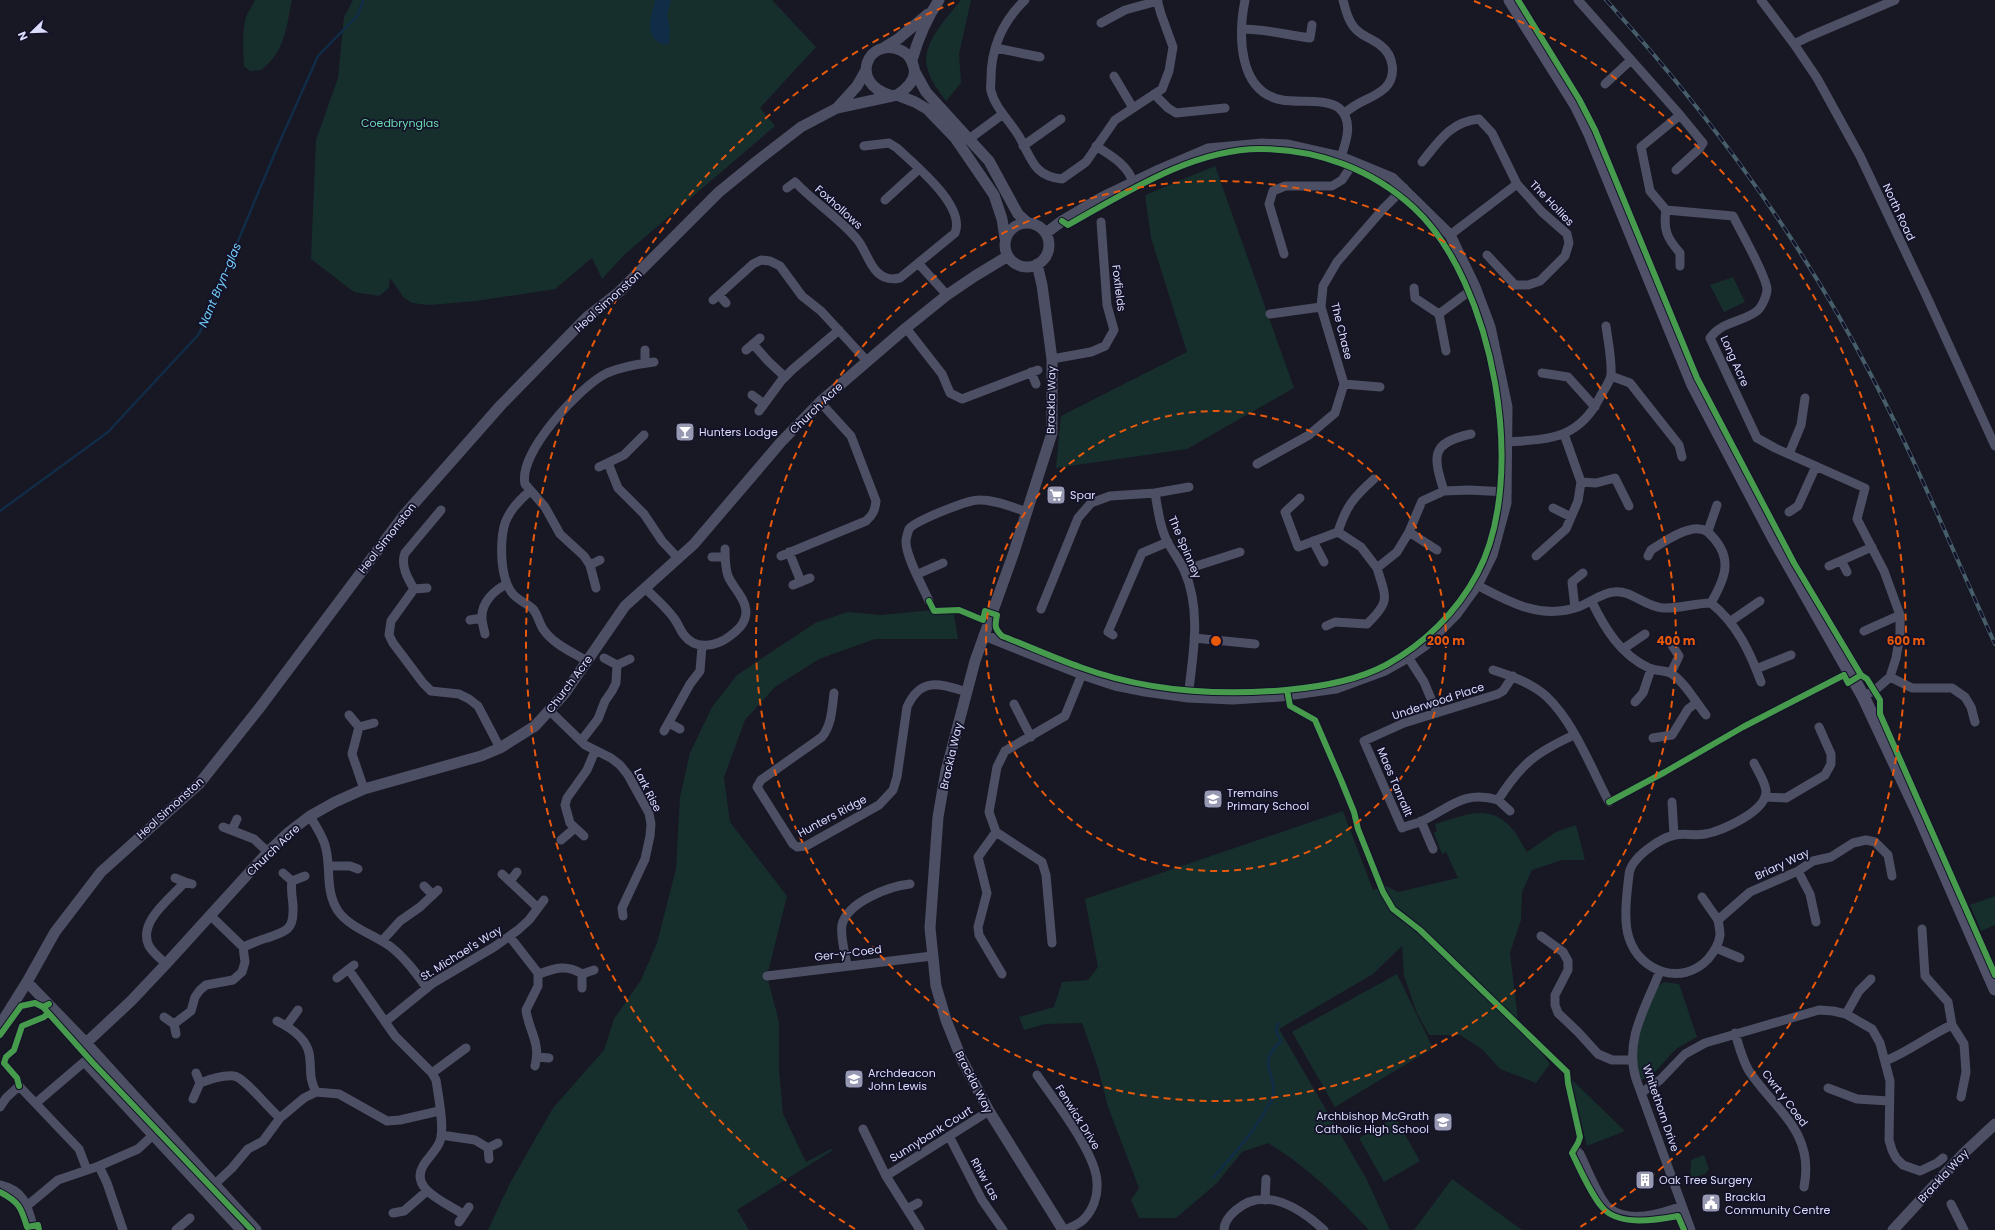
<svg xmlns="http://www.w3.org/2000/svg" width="1995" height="1230" viewBox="0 0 1995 1230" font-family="Poppins,sans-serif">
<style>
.green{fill:#162f2d}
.water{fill:#112c47}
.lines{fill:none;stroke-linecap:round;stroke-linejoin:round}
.stream{stroke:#112c47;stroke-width:2.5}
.minor{stroke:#4d4f64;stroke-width:9}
.tertiary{stroke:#4d4f64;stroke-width:11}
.secondary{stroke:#51526a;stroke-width:13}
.rail-casing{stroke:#465d6a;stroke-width:4}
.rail{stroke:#131229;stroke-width:2.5;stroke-dasharray:8;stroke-linecap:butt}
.cycleway-casing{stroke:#131229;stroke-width:8}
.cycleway{stroke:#469c4c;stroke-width:6}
.ring{fill:none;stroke:#e8590c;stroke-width:2;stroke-dasharray:7 5}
.labels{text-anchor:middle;stroke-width:3.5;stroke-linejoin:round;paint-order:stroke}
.park-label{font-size:11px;fill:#6bdaaf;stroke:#131229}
.street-label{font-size:11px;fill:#dcddfd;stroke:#131229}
.poi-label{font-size:11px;fill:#dcddfd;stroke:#131229;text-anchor:start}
.water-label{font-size:12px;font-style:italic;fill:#71ccf7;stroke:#131229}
.centre{fill:#e8590c;stroke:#131229;stroke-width:2}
.ring-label{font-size:12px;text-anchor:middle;font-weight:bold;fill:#e8590c;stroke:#131229;stroke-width:3.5;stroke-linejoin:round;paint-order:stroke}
</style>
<rect width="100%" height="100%" fill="#181724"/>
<path class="green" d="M255 0H292C286 28 285 52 261 70L250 71 244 66C243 50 242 33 246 17 248 11 253 6 255 0Z
M353 0H772L816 47 760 108 775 126 624 255 602 279 592 258 555 289 476 301 429 305 412 303 404 298 390 278 389 288 379 296 354 292 311 259 316 140 338 78 344 17Z
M961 0H971L959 54 961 83 946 101C938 90 930 80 927 67 921 43 948 17 961 0Z
M1215 166 1294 388 1187 449 1056 468 1061 416 1187 352 1151 238 1145 195Z
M1733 277 1745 302 1724 312 1710 285Z
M953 608 958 639H875L819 659 775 687 745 720 724 777 730 822 787 896 767 976 779 1022V1070L783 1114 806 1162 831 1149 833 1150 737 1210 749 1230H488L510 1183 553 1108 604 1050 614 1019 641 980 657 943 676 869 680 797 690 753 712 707 737 675 815 623 848 612 881 615Z
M1343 811 1373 890 1384 885 1398 892 1458 878 1446 852 1442 854 1434 833 1437 831 1435 824C1465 816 1490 801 1514 831 1519 837 1522 845 1527 852L1556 832 1576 825 1585 860H1562L1532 870 1522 892 1521 920 1510 953 1518 1020 1550 1064 1536 1083 1500 1069 1483 1050 1460 1035H1429L1417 1013 1404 976 1402 946 1373 974 1279 1029 1366 1178 1390 1230H1369C1338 1197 1307 1166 1268 1143L1242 1152 1217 1183 1176 1218H1139L1131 1200 1139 1188 1108 1107 1098 1068 1082 1023 1045 1024 1024 1030 1019 1017 1054 1007 1062 982 1088 980 1098 967 1085 899Z
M1995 896V925L1981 931 1970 905Z
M1397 974 1433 1048 1335 1107 1292 1032Z
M1664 982 1679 984 1697 1037 1676 1049 1653 1074 1640 1081C1630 1046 1645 1020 1657 987Z
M1571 1079 1625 1131 1587 1146Z
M1395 1117 1420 1161 1384 1182 1359 1138Z
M1704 1155 1709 1169 1705 1174 1690 1179 1691 1160Z
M1452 1179 1522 1230H1414Z"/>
<path class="water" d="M655 0H671L667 15 670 30 669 44C663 45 659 44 655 39 645 27 653 14 655 0Z"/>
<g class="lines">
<path class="stream" d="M0 511 108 432 199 334 277 148 318 56 358 15 363 0
M1213 1178C1231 1157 1250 1137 1264 1113 1266 1108 1270 1104 1272 1099 1280 1072 1253 1067 1281 1041L1276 1031 1278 1023"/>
<path class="minor" d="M1025 0C1003 21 991 48 991 79 991 83 990 87 991 91 995 108 1011 122 1020 138 1032 160 1034 176 1062 179L1086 162 1115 120 1162 89 1169 71 1173 47 1161 14 1157 0
M1245 0C1238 35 1238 92 1282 100 1298 103 1326 98 1339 108 1354 121 1346 142 1341 157
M1343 0C1346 11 1349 25 1359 32 1365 37 1374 40 1380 45 1394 55 1397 76 1385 88 1372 100 1358 100 1344 114
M1578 0 1680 115 1641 147 1650 191 1666 210 1733 216C1740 230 1766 275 1767 289 1767 295 1762 307 1757 311 1741 323 1722 321 1710 338L1757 438 1775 448 1865 488 1857 519 1884 571 1900 615V634L1896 658 1890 677 1874 691 1863 696
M1761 0 1794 44 1817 78 1860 156 1926 295 1995 446
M1101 23 1125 10 1158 1
M1242 29C1265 29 1287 35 1310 38L1312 25
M1794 44 1808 37 1895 0
M996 48 1040 57
M1114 76 1133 108
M1605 84 1631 60
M1154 94 1168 108 1176 113 1225 108
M969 139 1003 114
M1023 146 1061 119
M1096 146C1111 156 1127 164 1133 182
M1422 162C1439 141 1450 122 1479 119L1492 133 1517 184 1542 212 1567 234 1569 243 1565 256 1540 281 1528 285H1515L1487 255
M1676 170 1699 149 1703 143 1680 115
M787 188 795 182C814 202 838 217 856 238 865 248 868 263 877 272 884 279 891 280 900 278L955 233C966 206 915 165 897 148L889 143 864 146
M885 200 919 169
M1666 210C1663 230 1667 238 1680 253V266
M1450 235 1517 184
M1284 254 1269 204 1273 191 1285 186H1332L1342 180 1354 162
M918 263 947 295
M1414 288 1415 298 1439 314 1475 287
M719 295 726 303
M713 300 753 264 761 260 770 261 780 266 802 296 821 311 867 361
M1270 314 1321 307
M1439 314 1446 351
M906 328 942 374 950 393 962 399 1038 370
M753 344 768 361 785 377
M645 350V363
M746 350 760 338
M1052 359 1091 352 1105 346 1114 330 1107 305 1101 222
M1031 372 1036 384
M1542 373 1568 377 1595 407
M1611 376 1630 383 1679 445 1682 457
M1344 384 1380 387
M752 395 764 404
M759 411 781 381 793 369 839 330
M1508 442C1550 439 1579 439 1600 397 1603 391 1610 382 1611 375 1612 360 1608 341 1606 326
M1789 454 1801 425 1805 398
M608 463 618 488 644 514 662 541 678 558
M1257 464 1309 435 1335 413 1344 384 1321 307 1323 286 1337 262 1383 209 1404 188
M599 467 624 455 644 435
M1581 482 1596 483 1615 478 1629 506
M530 491C504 513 500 528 502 561 503 572 505 584 512 593 517 600 527 603 533 609 538 615 539 623 543 629 553 644 572 652 587 661
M1444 491C1433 456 1430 443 1471 434
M1155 493 1189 487
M1300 498 1285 512 1298 547 1338 532 1361 547 1377 568 1397 552 1409 532 1422 501 1444 491 1469 490 1507 492
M1553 508 1571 517
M1789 512 1798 506 1816 466
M1708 531 1717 505
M1338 532C1346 506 1354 497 1374 479
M1409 532 1437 550
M1313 541 1324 562
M789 552 801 582
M781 556 866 521C873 515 875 510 876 501L851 436 820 402
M1536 556 1566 529 1578 501 1581 482 1564 434
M1648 556 1651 550C1662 543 1685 527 1699 529 1707 529 1711 535 1716 541 1733 562 1723 582 1711 603 1737 624 1750 652 1761 682
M712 557H725
M1842 562 1847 572
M590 565 600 560
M1829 566 1872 547
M1184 570 1240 552
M918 574 943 563
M793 585 810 578
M1477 585C1509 602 1541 620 1578 607 1589 603 1604 592 1614 592 1632 590 1645 607 1663 608 1679 609 1695 603 1711 603
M427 588 414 589 391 621 389 635 393 643 423 683 431 691 459 694 469 699 478 706 500 748
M596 588 590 565 584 556 560 534 545 507 525 484C518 453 580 386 607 373 621 367 638 364 654 362
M414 589C408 579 400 565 405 553L441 510
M646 589C655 598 666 607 673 617 678 623 680 630 684 635 696 651 717 646 730 636 739 629 746 623 746 611 745 597 733 588 728 576 725 567 725 558 725 549
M929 601C923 587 905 555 906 541 906 538 908 532 909 529 915 521 969 499 980 500 996 500 1012 507 1027 512
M1592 602C1605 629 1621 655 1649 668 1656 671 1664 670 1670 673 1683 679 1697 704 1706 715
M1575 608 1572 582 1583 573
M1041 609 1078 518 1091 503 1110 496 1155 493C1158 510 1160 528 1168 543 1173 552 1180 561 1184 570 1202 610 1193 655 1188 697
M470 620 482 618
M1731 621 1760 601
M1326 626 1335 622 1367 624C1391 601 1386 598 1377 568
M1864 631 1900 615
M485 634C484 629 482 623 482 618 481 603 494 590 507 584
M1113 635 1108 632 1142 553 1168 542
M1194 638 1255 644
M1668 639 1679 656 1671 673
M1623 649 1645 634
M1408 657 1424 682 1437 713
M604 658 617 665 630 659
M1756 669 1791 655
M1493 670C1512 676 1531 683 1546 696 1574 722 1591 768 1609 802
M1513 676 1503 691 1498 694 1404 723 1364 741 1402 828C1408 825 1416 824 1422 821 1451 807 1464 790 1498 800 1521 764 1535 753 1574 735
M1890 677 1912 688H1952L1965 697 1971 707 1975 722
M834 693C832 708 832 724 822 737L761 780 757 787 793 844 797 847 806 846 879 805 893 790 897 777 907 707C921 676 940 684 967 692
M1635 702 1643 693 1651 669
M1014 704 1031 737
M550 711 585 745 611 758 620 765 628 775 649 813 651 824 650 836 645 859 622 908 623 916
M349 715 359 727 374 723
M669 723 680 729
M359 727 352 754 364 789
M664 731 690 684 700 671 702 646
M1653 738 1672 735 1688 709 1696 703
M581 741 598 719 605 701 612 691 616 683 617 665
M1754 763C1758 772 1765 781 1766 791 1767 811 1722 831 1705 834 1695 836 1685 833 1675 835 1660 838 1630 858 1629 875 1627 892 1623 921 1629 938 1640 973 1683 986 1708 959 1714 952 1719 944 1720 935 1720 930 1719 925 1718 920L1750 892 1798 871 1813 861 1831 857 1853 843 1866 840 1875 842 1888 855 1892 876
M1765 797 1786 798 1825 775 1831 764V754L1819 727
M1498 800 1510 811
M1672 802 1674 835
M310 816C316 827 324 837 326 849 331 870 325 891 338 911 350 928 375 935 391 947 405 958 416 973 427 988
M1421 821 1433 849
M223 827 254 839 268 852
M232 830 237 819
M996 832 978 857 987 893 978 927 979 935 1002 974
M584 836 570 823 565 805 567 798 587 770 595 751
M561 840 575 828
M328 866H350L358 869
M1798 871 1810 894 1816 922
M283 873 292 881
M502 874 538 908
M175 878 185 882
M510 881 517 872
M424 886 433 895
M1702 897 1718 920
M1922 929 1925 976 1948 1002 1952 1025 1964 1044 1966 1072 1961 1097
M1541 936 1563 952 1568 961V970L1555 995V1005L1558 1013 1578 1032 1598 1054 1612 1060H1632
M510 937 538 973V986L526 1010C529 1032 541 1042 535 1066
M382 941 400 921 420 907 438 890
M1052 943 1046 875 1042 862 996 832 989 812 997 767 1005 751 1065 716 1082 674
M243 947C251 944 259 940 267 938 282 932 293 932 293 912 294 901 290 894 292 881L305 876
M1716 948 1740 958
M166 964C161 959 153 953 149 946 137 922 171 898 185 882L192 884
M847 965C845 953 840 937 842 925 847 902 890 886 910 884
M349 970 395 1036 432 1073 436 1080C438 1094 445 1128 440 1141 437 1150 428 1157 423 1166 409 1190 449 1204 463 1214
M1660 971C1646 1007 1624 1040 1636 1079L1691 1230
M539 974C555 968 567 964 582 974L594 970
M767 976 932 956
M337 978 354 965
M582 988V974
M1846 1014 1859 991 1871 979
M164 1017 174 1024 191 1011 195 997 200 990 206 985 233 980 242 972 245 962 243 947 211 916
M277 1021C289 1027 306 1038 309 1053 312 1068 308 1077 316 1092
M385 1022 433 983 494 947 518 930 529 920 544 900
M174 1024 176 1034
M287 1025 298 1010
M1735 1033C1739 1046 1742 1059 1749 1071 1776 1111 1815 1132 1804 1187
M537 1057 549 1058
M1885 1061C1909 1052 1929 1035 1952 1025
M432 1073 466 1048
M1037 1075C1054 1100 1097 1154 1097 1183 1098 1196 1093 1210 1084 1219 1080 1224 1071 1227 1065 1230
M200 1083C211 1079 222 1075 234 1076 244 1077 269 1109 280 1118
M1828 1088 1857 1099 1889 1101
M1641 1093 1660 1080 1685 1054 1705 1043 1819 1010 1833 1011 1846 1014 1872 1029 1880 1043 1890 1081 1889 1140 1892 1150 1896 1158 1903 1165 1920 1171 1937 1163 1943 1158
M193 1099 200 1083 196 1073
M36 1103 84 1062 240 1230
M0 1107 6 1098 19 1086 79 1149 87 1170
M863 1129 886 1176 920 1230
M441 1135 475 1140 488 1148 498 1143
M949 1136 982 1200 1003 1230
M488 1148 489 1159
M1575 1149 1580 1154C1586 1166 1599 1200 1609 1208 1629 1224 1661 1214 1682 1206
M99 1166 138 1149 153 1135
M886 1176 989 1111
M215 1184 232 1168 248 1149 263 1141 280 1118 304 1098 316 1092 339 1094 387 1121 400 1120 439 1111
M0 1185C26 1191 28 1208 34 1230
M1265 1200 1266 1179
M1951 1204 1964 1230
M28 1205 58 1180 99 1166 107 1183 123 1230
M907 1209 918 1203
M393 1213 404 1211 427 1191
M459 1222 469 1207
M176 1230 190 1218
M1224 1230C1224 1221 1230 1215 1236 1210 1265 1185 1301 1209 1324 1230"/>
<path class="tertiary" d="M885 47 898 39 928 14
M912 60C918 39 927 18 939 0
M915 72 926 92 989 161 1018 214 1028 223
M897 95 915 102 927 109 955 138 994 195 1002 219 1005 238
M837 108 857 86 866 70
M1005 245a22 22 0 1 1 44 0a22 22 0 1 1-44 0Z
M1037 264 1042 285 1052 359V433L1014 552 975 661 946 771 938 817 930 928 936 986 946 1020 962 1060 989 1111 1063 1230
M984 635 1082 674 1115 685 1145 691 1188 697 1233 699 1280 696 1336 688 1385 670 1408 657 1425 645 1456 614 1477 585 1492 555 1506 503 1507 407 1490 327 1475 287 1450 235 1392 178 1341 157 1288 145 1262 144 1208 149 1159 170 1101 198 1062 221 1046 233
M27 982 86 1043 256 1230
M0 1025 27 982 55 932 101 872 199 784 261 706 404 515 501 405 587 317 619 292 719 192 757 161 801 127 837 108 897 95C906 89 917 80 914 68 912 60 909 54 900 50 868 36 848 83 890 95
M86 1043 131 1001 166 964 268 852 289 832 310 816 335 802 364 789 481 756 500 748 535 726 565 693 625 606 694 544 781 442 820 402 906 328 947 295 975 276 1008 256
M1893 1230 1964 1153 1995 1124"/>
<path class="secondary" d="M1510 0 1576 105 1590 134 1693 385 1773 537 1863 696 1918 813 1995 989"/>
<defs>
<path id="rail" d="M1606 0C1709 114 1800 238 1871 375 1917 462 1954 554 1995 644"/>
</defs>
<use href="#rail" class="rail-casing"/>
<use href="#rail" class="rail"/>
<defs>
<path id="cycleway" d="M1518 0 1579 99 1595 130 1697 378 1794 563 1861 675 1867 679 1880 700V714L1995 975
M929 601 934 611 959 610 983 620 985 611 997 615C995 625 994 628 1002 636 1028 646 1054 658 1080 667 1145 691 1217 696 1286 690 1320 687 1356 681 1386 665 1424 644 1457 612 1477 574 1529 478 1494 282 1414 208 1372 169 1317 149 1260 149 1193 149 1125 193 1068 225L1062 221
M1287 690 1290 706 1315 720 1341 780 1354 812 1358 829 1383 892 1393 909 1420 930 1567 1072 1568 1083 1580 1137 1578 1143 1572 1153C1580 1169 1591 1195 1602 1207 1618 1227 1657 1220 1678 1216L1684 1230
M1609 802 1665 772 1743 727 1844 675 1848 683 1861 675
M43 1007 93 1063 252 1230
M0 1035 21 1006 35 1003 43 1007 49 1004
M19 1086 17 1078 4 1063 6 1057 14 1050 22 1026 44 1017 48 1013
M0 1192C19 1202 21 1207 27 1227L38 1225 39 1230"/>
</defs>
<use href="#cycleway" class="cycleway-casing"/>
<use href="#cycleway" class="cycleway"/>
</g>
<g class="ring">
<circle cx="1216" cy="641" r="230"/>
<circle cx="1216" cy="641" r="460"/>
<path d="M855 1229A690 690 0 0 1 958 1M1474 1A690 690 0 0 1 1577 1229"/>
</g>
<defs>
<symbol id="bar-square" viewBox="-11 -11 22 22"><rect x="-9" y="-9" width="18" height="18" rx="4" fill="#9798b1" stroke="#131229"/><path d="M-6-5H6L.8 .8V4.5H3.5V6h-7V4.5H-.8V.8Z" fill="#fff"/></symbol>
<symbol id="supermarket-square" viewBox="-11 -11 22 22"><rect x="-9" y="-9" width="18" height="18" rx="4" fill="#9798b1" stroke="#131229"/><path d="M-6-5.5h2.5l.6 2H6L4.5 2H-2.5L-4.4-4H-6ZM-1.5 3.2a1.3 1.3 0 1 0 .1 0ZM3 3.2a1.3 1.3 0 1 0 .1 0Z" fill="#fff"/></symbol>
<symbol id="school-square" viewBox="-11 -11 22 22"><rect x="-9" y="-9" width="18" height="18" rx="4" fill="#9798b1" stroke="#131229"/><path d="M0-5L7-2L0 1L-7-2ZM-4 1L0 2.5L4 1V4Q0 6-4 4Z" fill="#fff"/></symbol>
<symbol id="building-square" viewBox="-11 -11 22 22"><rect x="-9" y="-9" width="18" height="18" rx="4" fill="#9798b1" stroke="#131229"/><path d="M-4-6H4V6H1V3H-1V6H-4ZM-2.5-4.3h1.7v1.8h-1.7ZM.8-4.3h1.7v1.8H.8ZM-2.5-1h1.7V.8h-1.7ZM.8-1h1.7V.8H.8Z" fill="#fff"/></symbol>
<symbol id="civic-square" viewBox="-11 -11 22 22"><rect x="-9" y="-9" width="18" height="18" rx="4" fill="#9798b1" stroke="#131229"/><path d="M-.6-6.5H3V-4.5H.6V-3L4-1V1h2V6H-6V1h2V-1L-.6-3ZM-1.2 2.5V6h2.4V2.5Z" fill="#fff"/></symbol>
</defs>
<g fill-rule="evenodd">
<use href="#bar-square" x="674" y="421" width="22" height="22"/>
<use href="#supermarket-square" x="1045" y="484" width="22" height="22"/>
<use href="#school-square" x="1202" y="788" width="22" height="22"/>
<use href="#school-square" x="843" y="1068" width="22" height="22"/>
<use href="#school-square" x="1432" y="1111" width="22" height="22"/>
<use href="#building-square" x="1634" y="1169" width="22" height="22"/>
<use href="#civic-square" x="1700" y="1192" width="22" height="22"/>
</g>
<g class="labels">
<g class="park-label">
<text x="400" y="127">Coedbrynglas</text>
</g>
<g class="street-label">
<text transform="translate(1552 203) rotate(46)" y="4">The Hollies</text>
<text transform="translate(839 207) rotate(42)" y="4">Foxhollows</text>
<text transform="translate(1899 212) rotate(65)" y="4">North Road</text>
<text transform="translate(1119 288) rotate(83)" y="4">Foxfields</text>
<text transform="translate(608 301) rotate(-42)" y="4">Heol Simonston</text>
<text transform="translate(1342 331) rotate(76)" y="4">The Chase</text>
<text transform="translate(1735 361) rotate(66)" y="4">Long Acre</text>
<text transform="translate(1051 400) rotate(-89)" y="4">Brackla Way</text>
<text transform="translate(816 408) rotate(-44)" y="4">Church Acre</text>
<text transform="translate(387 538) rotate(-52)" y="4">Heol Simonston</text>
<text transform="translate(1185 547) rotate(67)" y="4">The Spinney</text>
<text transform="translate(569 684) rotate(-53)" y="4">Church Acre</text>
<text transform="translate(1438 701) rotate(-18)" y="4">Underwood Place</text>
<text transform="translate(951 756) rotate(-77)" y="4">Brackla Way</text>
<text transform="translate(1395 782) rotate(67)" y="4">Maes Tanrallt</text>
<text transform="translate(648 790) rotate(63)" y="4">Lark Rise</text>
<text transform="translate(170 808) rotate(-42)" y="4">Heol Simonston</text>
<text transform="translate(832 816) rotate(-28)" y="4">Hunters Ridge</text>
<text transform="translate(273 850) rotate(-44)" y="4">Church Acre</text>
<text transform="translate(1782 864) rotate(-25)" y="4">Briary Way</text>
<text transform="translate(461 953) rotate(-32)" y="4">St. Michael's Way</text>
<text transform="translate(848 953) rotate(-7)" y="4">Ger-y-Coed</text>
<text transform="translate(974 1082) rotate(63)" y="4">Brackla Way</text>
<text transform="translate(1785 1098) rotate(53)" y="4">Cwrt y Coed</text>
<text transform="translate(1661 1108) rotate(71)" y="4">Whitethorn Drive</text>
<text transform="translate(1078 1117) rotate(58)" y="4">Fenwick Drive</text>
<text transform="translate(931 1134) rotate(-32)" y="4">Sunnybank Court</text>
<text transform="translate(1943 1176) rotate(-47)" y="4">Brackla Way</text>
<text transform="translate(985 1179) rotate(61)" y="4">Rhiw Las</text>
</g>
<g class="poi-label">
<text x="699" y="436">Hunters Lodge</text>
<text x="1070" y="499">Spar</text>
<text x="1227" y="797">Tremains<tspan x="1227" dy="13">Primary School</tspan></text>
<text x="868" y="1077">Archdeacon<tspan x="868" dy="13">John Lewis</tspan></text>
<text x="1429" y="1120" text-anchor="end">Archbishop McGrath<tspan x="1429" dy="13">Catholic High School</tspan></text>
<text x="1659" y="1184">Oak Tree Surgery</text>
<text x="1725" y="1201">Brackla<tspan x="1725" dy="13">Community Centre</tspan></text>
</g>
<g class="water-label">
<text transform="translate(220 285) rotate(-67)" y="4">Nant Bryn-glas</text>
</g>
</g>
<circle cx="1216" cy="641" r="6" class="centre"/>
<g class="ring-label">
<text x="1446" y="645">200 m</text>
<text x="1676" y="645">400 m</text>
<text x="1906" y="645">600 m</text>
</g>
<g transform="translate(32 32) rotate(247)" stroke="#131229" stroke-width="3" paint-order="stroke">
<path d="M0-3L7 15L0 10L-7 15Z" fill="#dcddfd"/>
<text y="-6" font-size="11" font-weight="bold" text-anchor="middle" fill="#dcddfd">N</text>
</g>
</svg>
